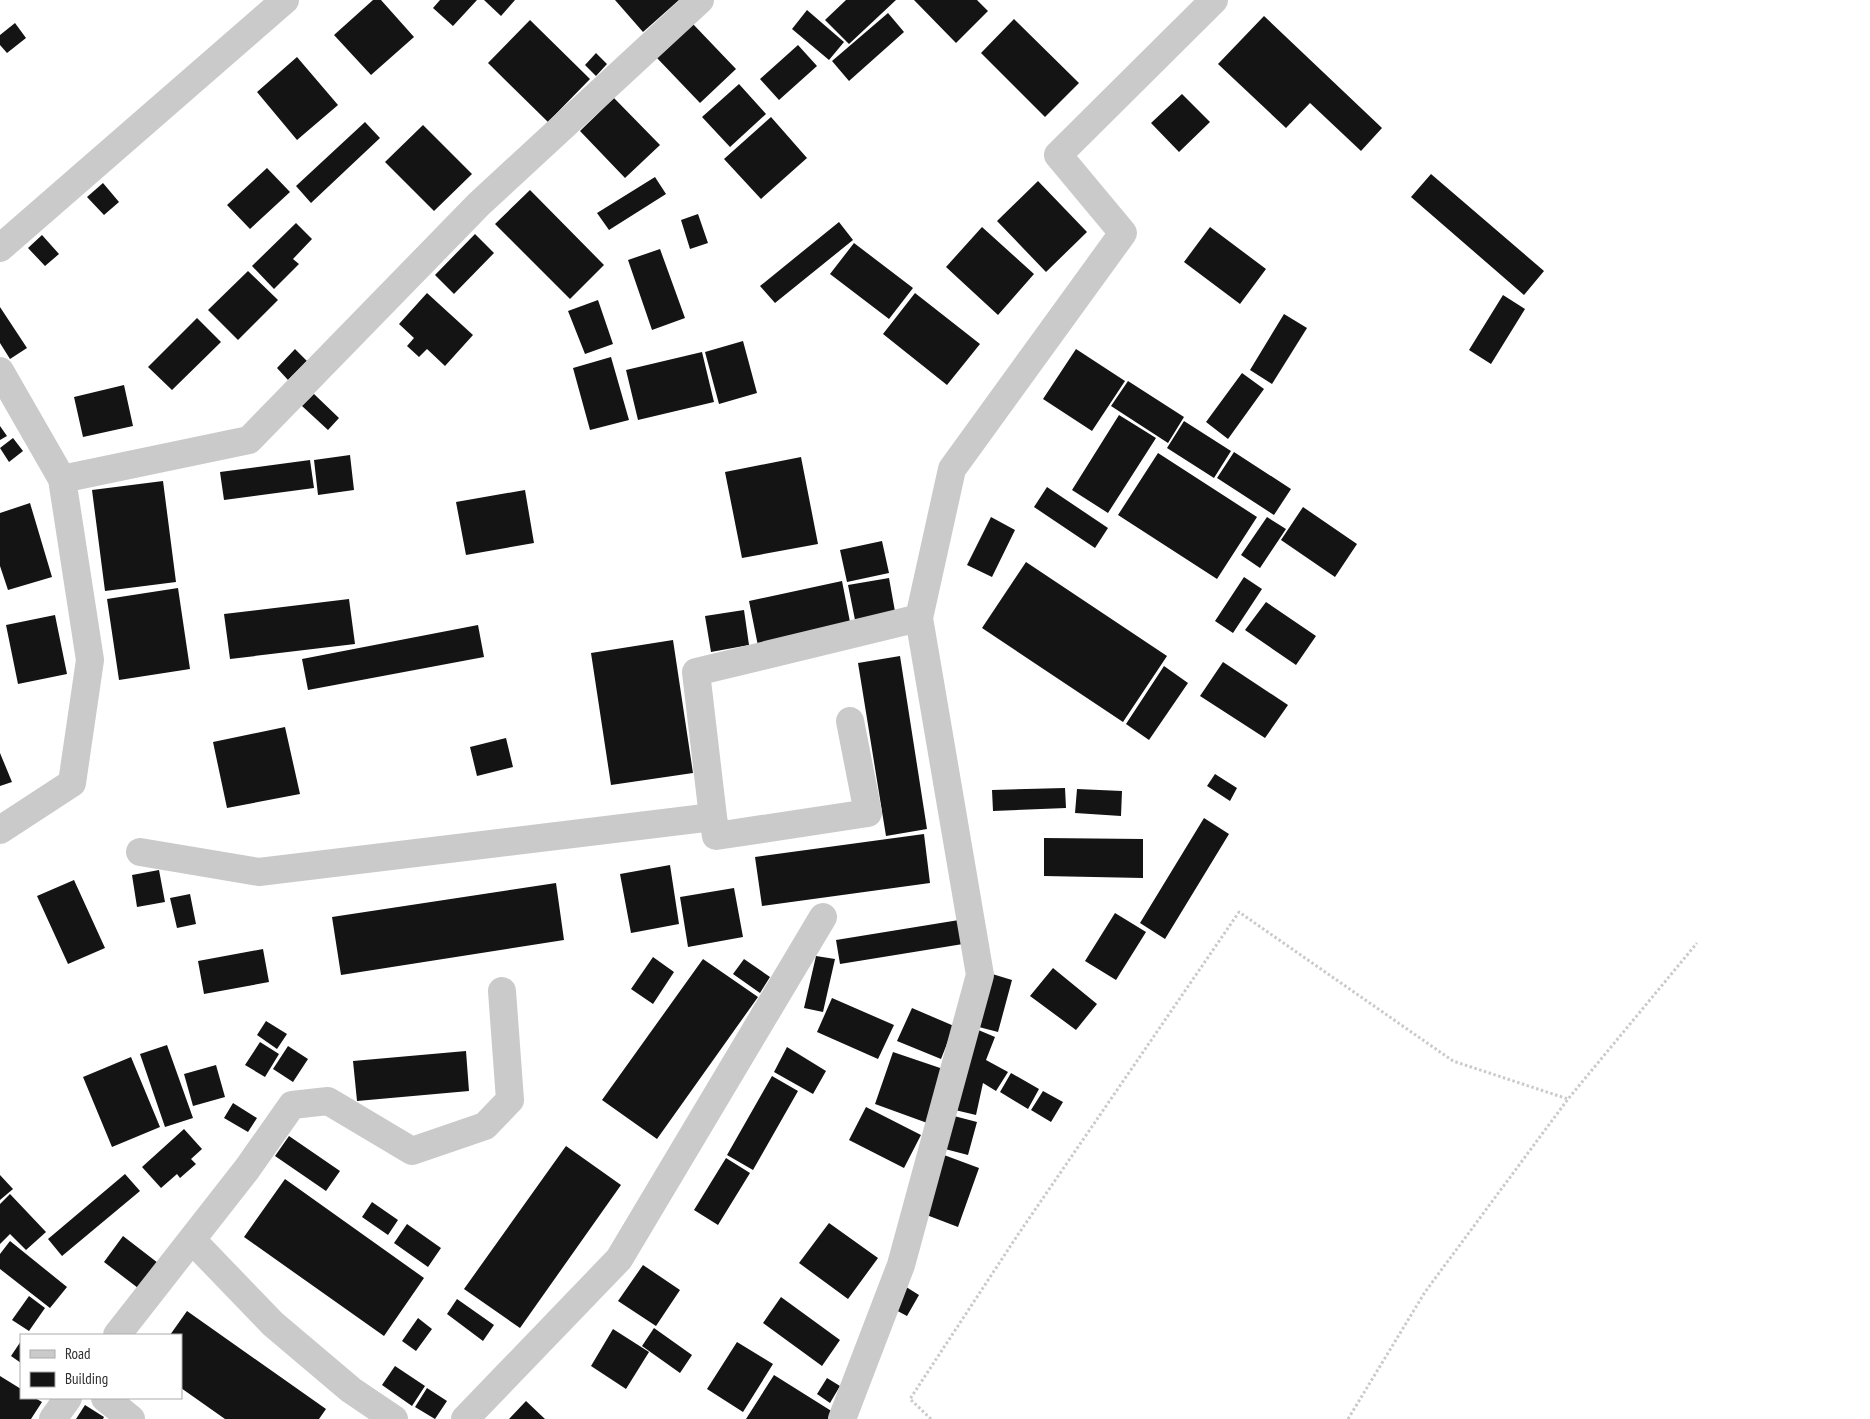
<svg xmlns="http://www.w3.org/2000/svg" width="1870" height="1419" viewBox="0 0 1870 1419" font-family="'PT Sans Narrow',sans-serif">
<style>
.building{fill:#141414}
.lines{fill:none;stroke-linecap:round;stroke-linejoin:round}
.path{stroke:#cacaca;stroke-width:3;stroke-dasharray:2.5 2.5;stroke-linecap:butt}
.street{stroke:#cacaca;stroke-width:28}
</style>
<rect width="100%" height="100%" fill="#fff"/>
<path class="building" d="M373 0H381L414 37 371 75 334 35Z
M440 0H477L453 26 433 8Z
M484 0H515L501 16Z
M615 0H679L643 32Z
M846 0H896L849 44 825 20Z
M914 0H977L988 11 956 43Z
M807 10 844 42 829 60 792 29Z
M888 13 904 32 849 81 832 61Z
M1264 16 1382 128 1361 151 1310 103 1286 128 1218 64Z
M1014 19 1079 83 1045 117 981 53Z
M530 20 590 79 548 122 488 63Z
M15 23 26 38 7 53 0 45V35Z
M693 24 736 69 700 103 657 58Z
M798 45 817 66 779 100 760 79Z
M596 53 607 64 596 76 585 65Z
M297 57 338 105 297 140 257 92Z
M739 84 766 114 730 147 702 117Z
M1182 94 1210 122 1179 152 1151 123Z
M614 98 660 145 625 178 580 131Z
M771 117 807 158 761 199 724 159Z
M365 122 380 138 311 203 296 186Z
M423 125 472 174 434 211 385 162Z
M267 168 290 192 250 229 227 205Z
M1431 174 1544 271 1524 295 1411 197Z
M655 177 666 194 609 230 597 213Z
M1038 181 1087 232 1046 272 997 221Z
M103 183 119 202 104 215 87 197Z
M530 190 604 265 570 299 495 224Z
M698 214 708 243 690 249 681 220Z
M839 222 853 240 775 303 760 286Z
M296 223 312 239 293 259 299 264 274 289 252 266Z
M982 227 1034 274 998 315 946 267Z
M1210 227 1266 269 1240 304 1184 262Z
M475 234 494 253 454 294 435 275Z
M42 235 59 254 45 266 28 248Z
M854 243 913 288 889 319 830 274Z
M660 249 685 318 652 330 628 260Z
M248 271 278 300 238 340 208 310Z
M427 293 473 335 445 366 427 349 419 357 407 346 414 338 399 324Z
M915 293 980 344 947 385 883 334Z
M1503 295 1525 309 1491 364 1469 350Z
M598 300 613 344 585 354 568 311Z
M0 307 27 348 10 359 0 343Z
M1284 314 1307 328 1272 384 1250 370Z
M197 318 221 342 172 390 148 367Z
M743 341 757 393 719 404 705 352Z
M295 349 307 361 288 380 277 368Z
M1076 349 1125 381 1092 431 1043 399Z
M702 352 714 402 638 420 626 370Z
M611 357 629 420 590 430 573 368Z
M1242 373 1264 389 1228 439 1206 422Z
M1128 381 1184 417 1168 443 1111 406Z
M124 385 133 426 83 437 74 397Z
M314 394 339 418 328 430 302 406Z
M1119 415 1156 438 1108 513 1072 490Z
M1184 421 1231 451 1214 478 1167 448Z
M0 426 7 436 0 440Z
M13 438 23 451 9 462 0 448Z
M1234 452 1291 489 1274 515 1217 478Z
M1158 453 1257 517 1217 579 1118 515Z
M350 455 354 490 318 495 314 460Z
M801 457 818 544 742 558 725 472Z
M310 460 314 488 224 500 220 472Z
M163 481 176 582 105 591 92 490Z
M1047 487 1108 528 1095 548 1034 507Z
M525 490 534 543 466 555 456 502Z
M30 503 52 577 8 590 0 566V513Z
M1303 507 1357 544 1335 577 1281 540Z
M991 517 1015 530 992 577 967 565Z
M1267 517 1286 529 1260 568 1241 555Z
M882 541 889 573 847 582 840 550Z
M1026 562 1167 656 1123 722 982 628Z
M1244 577 1262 589 1233 633 1215 621Z
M889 578 896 617 856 625 848 585Z
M842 581 851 627 758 646 749 601Z
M178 588 190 669 119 680 107 599Z
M349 599 355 644 230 659 224 614Z
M1266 602 1316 636 1296 665 1245 630Z
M744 610 749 645 711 652 705 616Z
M55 615 67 674 18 684 6 625Z
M478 625 484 657 308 690 302 659Z
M673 640 693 773 611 785 591 653Z
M900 656 927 829 886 836 858 663Z
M1223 662 1288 705 1265 738 1200 696Z
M1164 666 1188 683 1149 740 1126 724Z
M285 727 300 794 227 808 213 742Z
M506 738 513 767 477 776 470 747Z
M0 753 12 782 0 786Z
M1215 774 1237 788 1230 801 1207 786Z
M1065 788 1066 808 993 811 992 790Z
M1077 789 1122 791 1121 816 1075 813Z
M1204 818 1229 834 1165 939 1140 923Z
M924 834 930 883 762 906 755 857Z
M1044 838 1143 839V878L1044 876Z
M670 865 679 924 631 933 620 874Z
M159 870 165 902 137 907 132 875Z
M74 880 105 948 68 964 37 896Z
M556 883 564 940 341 975 332 917Z
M734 888 743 937 688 947 680 897Z
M190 894 196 924 177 928 170 898Z
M1115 913 1146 932 1116 980 1085 961Z
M959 920 963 944 840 964 836 940Z
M263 949 269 982 204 994 198 961Z
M816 956 835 959 823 1012 804 1008Z
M653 957 674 972 653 1004 631 989Z
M703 959 758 997 657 1139 602 1100Z
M744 959 770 977 760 993 733 974Z
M1053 968 1097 1004 1076 1030 1030 996Z
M989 973 1012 980 998 1032 975 1026Z
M832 998 894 1025 878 1059 817 1032Z
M912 1008 954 1026 941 1059 897 1041Z
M266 1021 287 1034 277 1049 257 1035Z
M976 1029 995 1037 986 1060 1008 1072 996 1091 983 1083 976 1115 955 1110Z
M260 1042 279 1054 265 1077 245 1065Z
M167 1045 193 1118 165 1127 140 1054Z
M288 1046 308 1059 293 1082 273 1069Z
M787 1047 826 1071 813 1094 774 1072Z
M466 1051 469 1091 357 1101 353 1061Z
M893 1052 949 1071 930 1124 875 1104Z
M131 1057 160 1127 112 1147 83 1077Z
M216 1065 225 1097 193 1106 184 1074Z
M1011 1073 1039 1089 1028 1109 1000 1092Z
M772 1076 798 1091 753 1170 727 1155Z
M1043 1091 1063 1102 1051 1122 1031 1110Z
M233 1103 257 1118 248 1132 224 1118Z
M866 1107 921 1135 904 1168 849 1140Z
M954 1116 977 1122 968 1155 945 1149Z
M184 1129 202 1149 191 1159 196 1164 180 1178 177 1174 161 1188 142 1167Z
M289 1136 340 1171 326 1191 275 1156Z
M566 1146 621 1185 520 1328 464 1289Z
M944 1155 979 1168 958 1227 924 1214Z
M726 1158 750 1173 718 1225 694 1210Z
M125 1174 140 1191 62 1256 48 1239Z
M0 1175 13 1189 0 1200Z
M285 1179 424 1278 384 1336 244 1237Z
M10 1194 46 1232 26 1250 10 1234 0 1244V1204Z
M372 1202 398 1220 388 1235 362 1217Z
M829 1223 878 1258 848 1299 799 1263Z
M407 1224 441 1248 428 1267 394 1243Z
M123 1236 158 1263 138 1288 104 1262Z
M10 1241 67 1287 50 1308 0 1269V1254Z
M643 1265 680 1290 656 1326 618 1301Z
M903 1285 919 1295 907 1316 890 1307Z
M29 1296 45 1308 29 1331 12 1320Z
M781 1297 840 1340 822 1366 763 1323Z
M457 1299 494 1325 483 1341 447 1314Z
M187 1311 326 1409 319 1419H225L181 1388V1335H170Z
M418 1318 432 1329 416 1351 402 1341Z
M654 1328 692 1355 680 1373 642 1346Z
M613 1329 649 1352 626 1389 591 1366Z
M21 1341V1363L11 1356Z
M737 1342 773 1364 743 1412 707 1389Z
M395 1366 425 1386 412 1406 382 1385Z
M774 1375 833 1412 829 1419H746Z
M0 1376 21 1389V1398H35L42 1402 31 1419H0Z
M827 1378 840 1386 830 1403 817 1394Z
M427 1388 447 1401 435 1419 415 1407Z
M526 1401 545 1419H509Z
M85 1405 104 1417 103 1419H76Z"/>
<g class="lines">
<path class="path" d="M931 1419 910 1399 1017 1236 1239 912 1453 1061 1568 1099
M1348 1419 1425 1292 1568 1099 1697 943"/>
<path class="street" d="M0 248 285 0
M0 371 62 479 90 660 72 783 0 830
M62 479 249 440 479 204 700 0
M713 817 716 836 868 813 850 721
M140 852 259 872 713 817 696 672 919 618
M192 1240 273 1324 351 1390 394 1419
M117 1335 247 1169 292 1105 328 1101 412 1151 485 1126 510 1100 502 991
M105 1398 131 1419
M53 1419 68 1398
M465 1419 619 1259 823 917
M842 1419 901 1265 980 975 919 618 952 469 1123 233 1058 155 1214 0"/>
</g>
<rect x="20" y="1334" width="162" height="65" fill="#ffffff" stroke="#ababab"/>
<rect x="30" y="1350" width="25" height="8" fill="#cacaca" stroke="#ababab"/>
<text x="65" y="1359" font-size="15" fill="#2d2d2d">Road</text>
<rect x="30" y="1372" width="25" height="15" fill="#141414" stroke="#ababab"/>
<text x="65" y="1384" font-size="15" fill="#2d2d2d">Building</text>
</svg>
